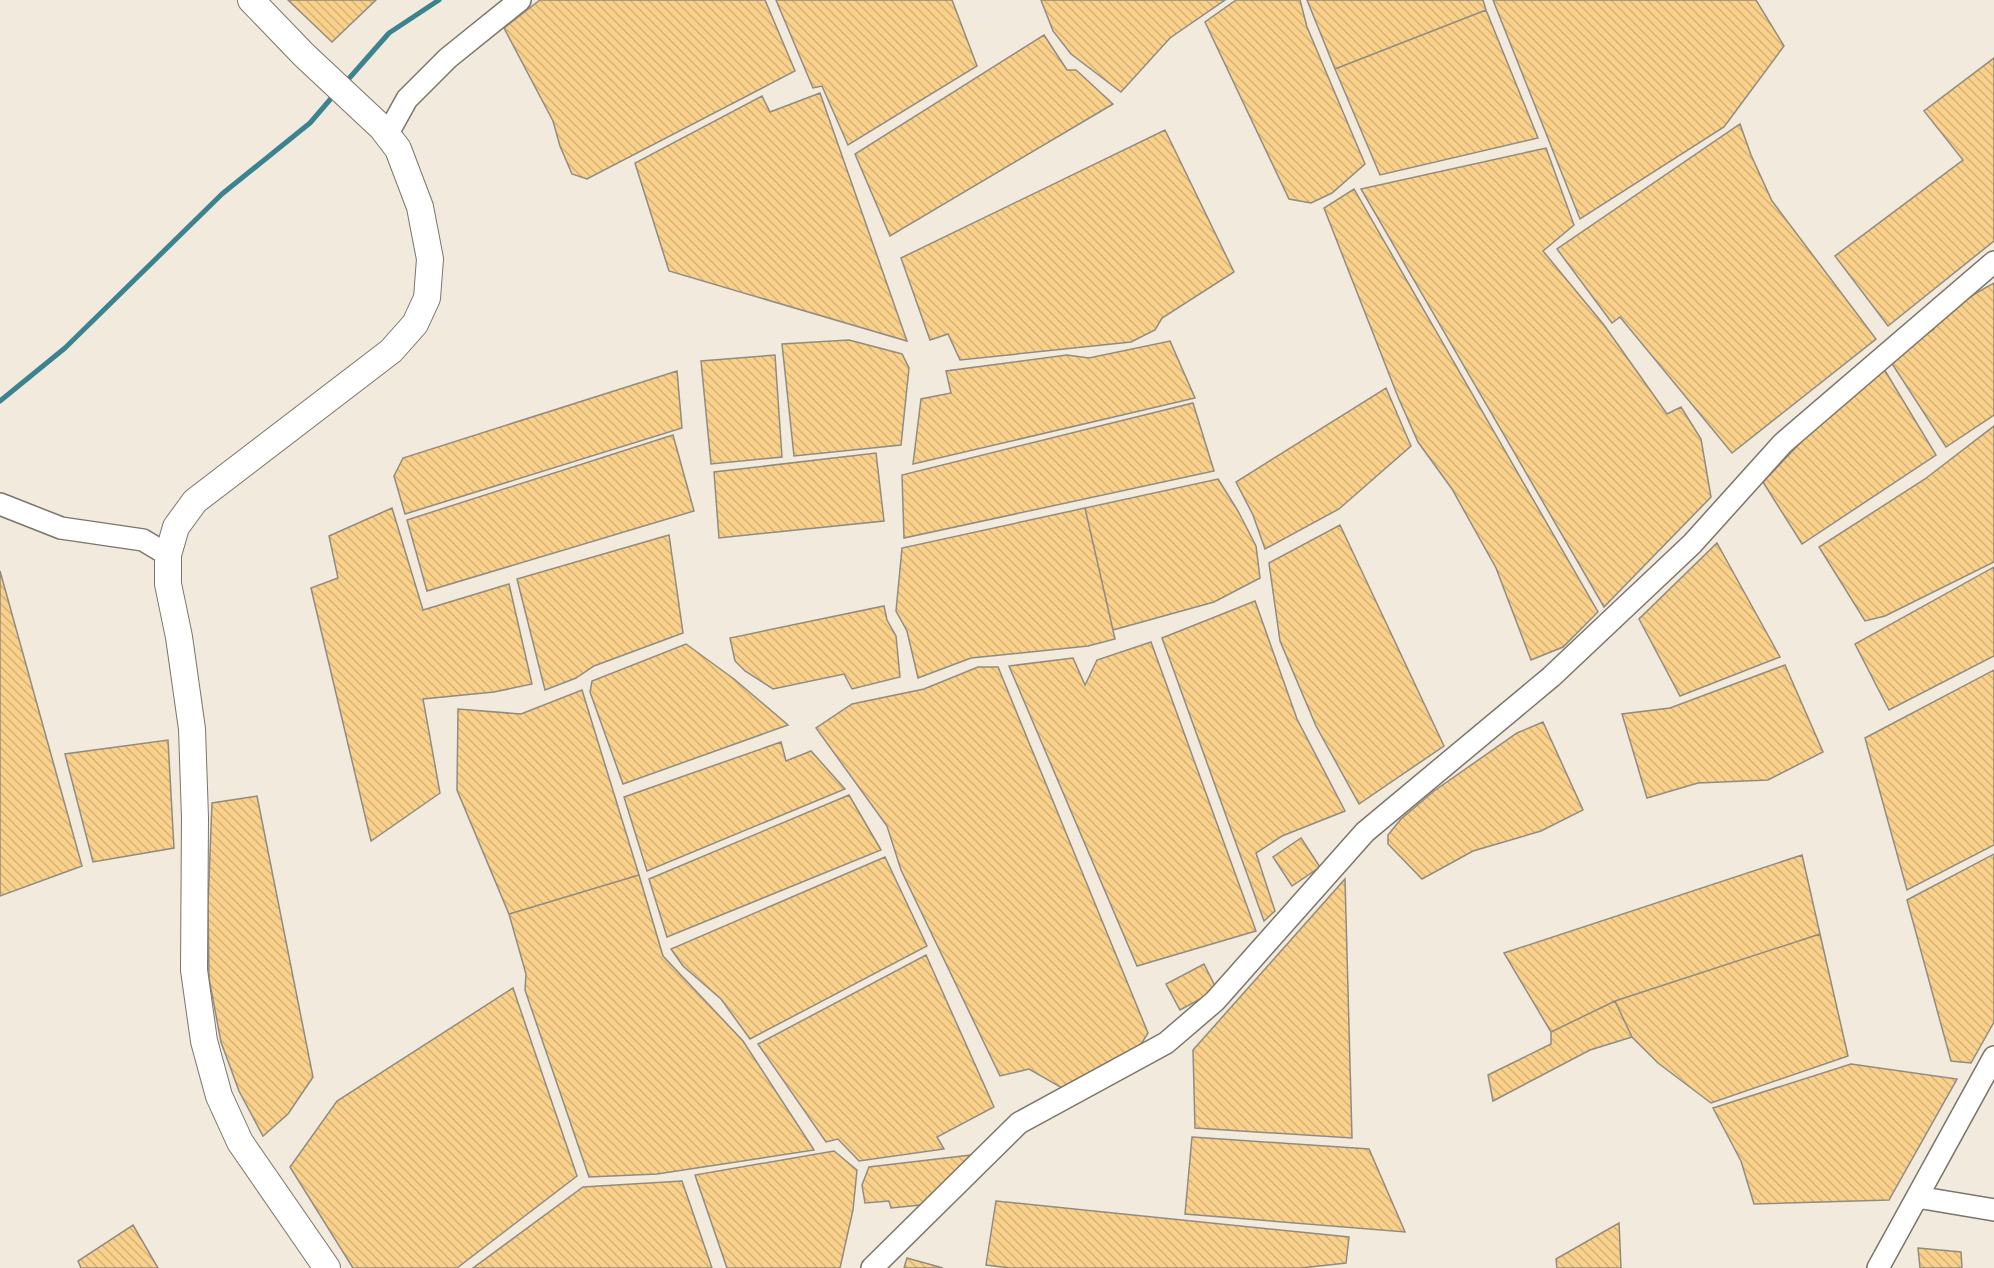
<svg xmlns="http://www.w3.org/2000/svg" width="1994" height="1268" viewBox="0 0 1994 1268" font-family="'Fira Sans',sans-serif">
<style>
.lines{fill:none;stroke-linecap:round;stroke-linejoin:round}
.stream{stroke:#3b838f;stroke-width:5}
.building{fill:url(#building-back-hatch);stroke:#928b80;stroke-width:1.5}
.minor-casing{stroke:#7b756a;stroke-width:24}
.tertiary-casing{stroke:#7b756a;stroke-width:28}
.minor{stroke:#fff;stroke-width:21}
.tertiary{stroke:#fff;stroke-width:26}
</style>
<defs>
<pattern id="building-back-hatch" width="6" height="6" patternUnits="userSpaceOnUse" patternTransform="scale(1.5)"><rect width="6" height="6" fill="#f9d18b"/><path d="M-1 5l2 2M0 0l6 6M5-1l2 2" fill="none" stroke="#d5b378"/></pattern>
</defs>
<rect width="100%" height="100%" fill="#f1eadd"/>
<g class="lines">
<path class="stream" d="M345 83 389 33 439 0
M0 401 65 348 222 194 310 123 334 95"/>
</g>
<path class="building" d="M288 0H376L332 42Z
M540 0H765L795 71 587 179 572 174 560 146 553 121 504 28Z
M776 0H952L977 66 848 145 822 86 813 88Z
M1041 0H1225L1170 38 1121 92 1071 54 1053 31Z
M1236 0H1300L1307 27 1365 164 1332 193 1311 203 1289 199 1205 22Z
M1307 0H1483L1486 10 1335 69Z
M1493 0H1756L1784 46 1724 127 1580 219Z
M1486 10 1538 138 1380 175 1335 69Z
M1044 35 1067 70H1076L1113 104 890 236 855 154Z
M1994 58V241L1888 326 1835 256 1963 160 1924 111Z
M820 93 907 341 669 271 635 163 762 96 770 112Z
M1740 124 1751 155 1772 201 1876 339 1732 453 1620 317 1612 323 1557 249Z
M1165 130 1234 272 1162 318 1155 330 1131 342 960 360 948 334 930 340 901 258Z
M1546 148 1574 225 1543 251 1604 325 1667 414 1681 407 1701 439 1711 497 1604 607 1361 189Z
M1354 189 1598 612 1563 647 1531 660 1496 568 1452 489 1418 442 1398 397 1324 208Z
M1994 283V415L1946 447 1889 359 1934 329 1935 321 1978 292Z
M849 340 902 354 909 368 901 445 794 456 782 344Z
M1170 341 1195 398 913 464 921 399 951 393 946 371 1067 355 1089 358Z
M775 355 782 457 711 464 701 361Z
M1884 369 1936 455 1802 544 1763 482 1802 441Z
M677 371 682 428 405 514 394 476 403 458Z
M1386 388 1411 446 1339 509 1265 549 1253 515 1236 482Z
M1193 403 1214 471 904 538 902 475Z
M1994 426V562L1885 616 1865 621 1819 547 1925 479Z
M673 435 694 511 427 591 407 520Z
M876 453 884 521 719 538 714 472Z
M1218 479 1238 511 1256 546 1260 578 1214 602 1113 630 1085 508Z
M392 508 423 610 509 584 532 684 494 692 423 699 440 793 371 841 311 588 338 578 329 536Z
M1085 508 1115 639 1088 646 971 658 918 678 907 631 896 611 902 548Z
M1340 525 1444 746 1359 804 1316 726 1280 641 1269 563Z
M669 535 683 633 594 666 576 678 545 690 517 579Z
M1717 543 1780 657 1680 696 1639 619Z
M1994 567V656L1889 710 1855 644Z
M0 571 82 866 0 896Z
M1255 601 1297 719 1345 811 1282 836 1256 853 1275 911 1264 921 1162 638Z
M884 606 887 620 896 636 900 677 852 689 844 674 773 689 745 671 735 661 730 638Z
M1151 642 1256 931 1137 966 1009 666 1073 658 1085 685 1097 660Z
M686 644 734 679 788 725 623 784 590 692 592 681Z
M1785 665 1823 752 1768 780 1698 783 1647 798 1622 714 1670 708Z
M978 667H998L1148 1033 1140 1046 1062 1088 1029 1069 1000 1076 901 870 887 826 816 728 852 704 924 689Z
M1994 670V845L1907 890 1865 738Z
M582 690 639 875 509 914 457 790 458 709 521 714Z
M1543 722 1583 810 1541 831 1473 851 1422 879 1388 844V835L1401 819 1434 791 1517 733Z
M168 740 174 848 93 862 65 754Z
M781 742 786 761 811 751 845 789 647 871 624 797Z
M849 795 881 850 667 937 649 879Z
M257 796 313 1077 288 1114 263 1136 239 1091 221 1042 209 978 208 905 212 803Z
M1301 838 1320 867 1292 886 1273 857Z
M1994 854V1022L1971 1063 1951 1061 1907 900Z
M1802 855 1820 934 1615 1001 1551 1032 1504 953Z
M885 857 927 946 750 1039 721 999 683 966 671 949Z
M639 875 663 956 743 1041 814 1150 657 1174 589 1177 525 990 526 974 509 914Z
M1345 879 1352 1138 1195 1128 1193 1050Z
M1820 934 1848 1056 1711 1103 1658 1063 1632 1037 1615 1001Z
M926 955 994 1107 937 1137 944 1149 859 1161 838 1139 826 1142 758 1044Z
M1204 964 1217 990 1180 1010 1166 984Z
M513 988 577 1176 457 1268H353L290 1167 337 1101Z
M1615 1001 1632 1037 1590 1050 1493 1101 1488 1075 1551 1044V1032Z
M1851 1064 1957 1079 1889 1200 1754 1204 1741 1161 1713 1108Z
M1192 1137 1369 1149 1405 1232 1185 1214Z
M834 1151 857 1170 853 1210 840 1268H727L695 1175Z
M971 1155 921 1205 891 1208 889 1201 865 1203 862 1185 869 1167Z
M682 1181 712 1268H473L583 1187Z
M996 1201 1349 1237 1346 1263 1301 1268H1010L986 1265Z
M1619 1223 1621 1268H1557L1556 1259Z
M133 1225 158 1268H81L78 1261Z
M1918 1248 1961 1252 1962 1268H1920Z
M907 1258 943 1268H904Z"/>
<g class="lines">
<defs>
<path id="minor" d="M387 135 407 99 448 58 520 0
M0 504 61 528 143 540 168 555
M1917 1197 1994 1210
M872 1268 1019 1123 1166 1043 1215 1001 1365 832 1551 677 1692 544 1783 443 1994 262
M1878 1268 1994 1057"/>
<path id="tertiary" d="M251 0 304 55 382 128 398 149 420 207 430 259 427 298 415 324 391 351 195 501 176 527 168 555V584L179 637 192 729 195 818 194 970 204 1041 219 1096 240 1142 327 1268"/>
</defs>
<use href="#minor" class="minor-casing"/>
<use href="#tertiary" class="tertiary-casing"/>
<use href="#minor" class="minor"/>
<use href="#tertiary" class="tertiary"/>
</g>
</svg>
